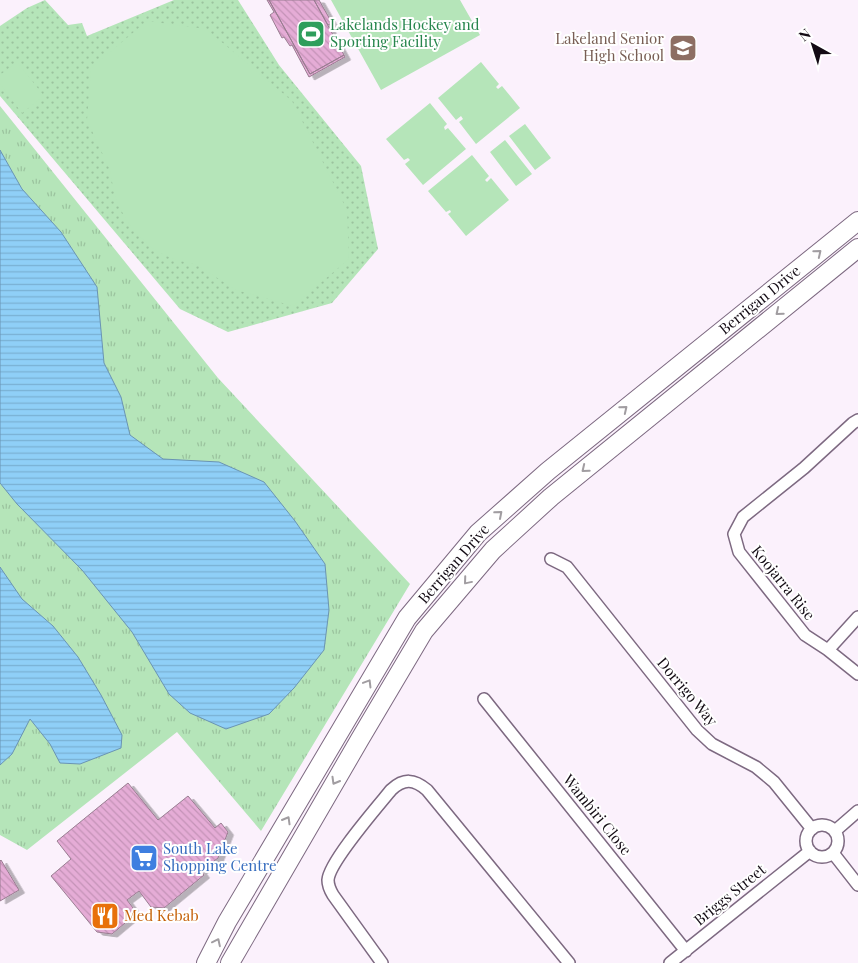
<svg xmlns="http://www.w3.org/2000/svg" width="858" height="963" viewBox="0 0 858 963" font-family="'Playfair Display',serif">
<style>
.grass{fill:url(#grass-dots)}
.park{fill:url(#park-tufts)}
.pitch{fill:#b5e5b9}
.water{fill:url(#water-rules);stroke:#6a94b3}
.building{fill:url(#building-back-hatch);stroke:#997d91;filter:url(#shadow)}
.lines{fill:none;stroke-linecap:round;stroke-linejoin:round}
.street-casing{stroke:#7d6981;stroke-width:14}
.primary-casing{stroke:#7d6981;stroke-width:20}
.street{stroke:#fff;stroke-width:11}
.primary{stroke:#fff;stroke-width:18}
.oneway{stroke:#a19da1}
.labels{text-anchor:middle;stroke-width:4;stroke-linejoin:round;paint-order:stroke}
.leisure-label{font-size:15px;fill:#27864d;stroke:#fff;text-anchor:start}
.education-label{font-size:15px;fill:#785e54;stroke:#fff;text-anchor:end}
.street-label{font-size:15px;fill:#130b14;stroke:#fff}
.shop-label{font-size:15px;fill:#366cbe;stroke:#fff;text-anchor:start}
.food-label{font-size:15px;fill:#c56008;stroke:#fff;text-anchor:start}
</style>
<defs>
<pattern id="grass-dots" width="8" height="8" patternUnits="userSpaceOnUse" patternTransform="scale(1.25)"><rect width="8" height="8" fill="#b5e5b9"/><path d="M2 2h.1M6 6h.1" fill="none" stroke="#9bc39e" stroke-width="1.8" stroke-linecap="round"/></pattern>
<pattern id="park-tufts" width="24" height="20" patternUnits="userSpaceOnUse" patternTransform="scale(1.25)"><rect width="24" height="20" fill="#b5e5b9"/><path d="M3 7l-1-3M5 7V3M7 7l1-3M15 17l-1-3M17 17v-4M19 17l1-3" fill="none" stroke="#9bc39e"/></pattern>
<pattern id="water-rules" width="6" height="5" patternUnits="userSpaceOnUse" patternTransform="scale(1.25)"><rect width="6" height="5" fill="#8fcff7"/><path d="M0 2.5h6" fill="none" stroke="#7ab0d3"/></pattern>
<pattern id="building-back-hatch" width="6" height="6" patternUnits="userSpaceOnUse" patternTransform="scale(1.25)"><rect width="6" height="6" fill="#e5acd6"/><path d="M-1 5l2 2M0 0l6 6M5-1l2 2" fill="none" stroke="#c493b7"/></pattern>
<filter id="shadow"><feDropShadow dx="5.5" dy="3" stdDeviation="0" flood-color="#0004"/></filter>
</defs>
<rect width="100%" height="100%" fill="#fbf1fc"/>
<path class="grass" d="M45 0 68 25 82 23 87 36 174 0H238L279 65 361 166 378 249 332 303 228 332 180 309 0 96V26L27 8Z"/>
<path class="park" d="M0 106 218 378 410 584 261 831 177 732 27 850 0 835Z"/>
<path class="pitch" d="M331 0H460L480 35 381 90Z
M147 21 206 29 292 101 347 210 349 259 293 306 236 290 197 265 177 260 164 255 152 248 132 229 118 205 114 193 110 170 87 120 91 68Z
M17 62 44 96 22 113 0 84V75Z
M481 62 499 84 496 87 498 89 502 86 520 108 476 144 459 122 463 119 461 116 456 120 438 98Z
M430 103 447 124 444 127 445 130 448 128 466 149 423 185 405 164 410 160 408 158 404 160 386 139Z
M525 124 551 158 535 170 509 136Z
M505 140 532 174 516 186 490 152Z
M472 155 489 176 485 180 487 182 491 178 509 200 466 236 448 214 451 212 450 210 446 212 428 191Z"/>
<path class="water" d="M0 150 22 189 61 232 97 287 104 363 121 397 130 435 163 459 219 462 264 482 295 521 325 564 329 610 324 650 294 688 269 714 226 729 190 713 169 694 132 632 82 570 17 504 0 483Z
M0 567 22 599 53 626 78 657 101 695 122 735 121 748 80 764 60 763 50 744 30 719 12 754 0 765Z"/>
<path class="building" d="M267 0H269L310 74 344 55 345 57 309 77 292 45 290 46 284 37 282 38 270 15 274 12Z
M269 0H314L344 55 310 74Z
M314 0H319L332 23 328 25Z
M128 783 158 820 188 796 215 828 221 823 228 832 218 858 201 871 204 875 164 908 151 907 139 891 127 900 133 908 131 918 112 934 97 932 51 876 71 859 57 841Z
M1 860 19 890 0 901V861Z"/>
<g class="lines">
<defs>
<path id="street" d="M858 420 853 423 804 468 743 517 734 534 739 552 805 635 828 650 858 674
M551 559 567 567 697 730 712 744 756 767 774 782 812 829
M828 650 858 617
M484 699 686 951
M806 841a16 16 0 1 1 32 0a16 16 0 1 1-32 0Z
M835 831 858 811
M833 853 858 885
M382 963 333 895C330 890 328 885 328 880 329 862 378 806 391 790 404 778 414 779 427 790L569 963
M670 963 810 851"/>
<path id="primary" d="M206 963 227 922 407 618 478 533 548 471 858 221
M230 963 360 739 424 631 493 550 551 497 858 248"/>
</defs>
<use href="#street" class="street-casing"/>
<use href="#primary" class="primary-casing"/>
<use href="#street" class="street"/>
<use href="#primary" class="primary"/>
</g>
<defs><path id="oneway-chevron" d="M-2-3.5L2.5 0L-2 3.5" fill="none" stroke-width="1.6" stroke-linecap="round" stroke-linejoin="round" transform="scale(1.25)"/></defs>
<g class="oneway">
<use href="#oneway-chevron" transform="translate(818 253) rotate(-39)"/>
<use href="#oneway-chevron" transform="translate(779 312) rotate(141)"/>
<use href="#oneway-chevron" transform="translate(624 409) rotate(-39)"/>
<use href="#oneway-chevron" transform="translate(585 469) rotate(141)"/>
<use href="#oneway-chevron" transform="translate(499 514) rotate(-41)"/>
<use href="#oneway-chevron" transform="translate(467 581) rotate(130)"/>
<use href="#oneway-chevron" transform="translate(368 683) rotate(-59)"/>
<use href="#oneway-chevron" transform="translate(335 781) rotate(120)"/>
<use href="#oneway-chevron" transform="translate(287 820) rotate(-60)"/>
<use href="#oneway-chevron" transform="translate(217 942) rotate(-64)"/>
</g>
<defs>
<symbol id="stadium-square" viewBox="-11 -11 22 22"><rect x="-9" y="-9" width="18" height="18" rx="4" fill="#2e9e5b" stroke="#fff"/><path d="M0-5a6.5 5 0 1 0 0 10a6.5 5 0 1 0 0-10ZM-3.5-1.8h7v3.6h-7Z" fill="#fff"/></symbol>
<symbol id="school-square" viewBox="-11 -11 22 22"><rect x="-9" y="-9" width="18" height="18" rx="4" fill="#8d6e63" stroke="#fff"/><path d="M0-5L7-2L0 1L-7-2ZM-4 1L0 2.5L4 1V4Q0 6-4 4Z" fill="#fff"/></symbol>
<symbol id="supermarket-square" viewBox="-11 -11 22 22"><rect x="-9" y="-9" width="18" height="18" rx="4" fill="#3f7fe0" stroke="#fff"/><path d="M-6-5.5h2.5l.6 2H6L4.5 2H-2.5L-4.4-4H-6ZM-1.5 3.2a1.3 1.3 0 1 0 .1 0ZM3 3.2a1.3 1.3 0 1 0 .1 0Z" fill="#fff"/></symbol>
<symbol id="restaurant-square" viewBox="-11 -11 22 22"><rect x="-9" y="-9" width="18" height="18" rx="4" fill="#e8710a" stroke="#fff"/><path d="M-5-6h1v4h1v-4h1v4h1v-4h1v5L-1.5 .5V6h-2V.5L-5-1ZM5-6V6H3V1.5H1.5Q1.5-4 5-6Z" fill="#fff"/></symbol>
</defs>
<g fill-rule="evenodd">
<use href="#stadium-square" x="295" y="18" width="32" height="32"/>
<use href="#school-square" x="667" y="32" width="32" height="32"/>
<use href="#supermarket-square" x="128" y="842" width="32" height="32"/>
<use href="#restaurant-square" x="89" y="900" width="32" height="32"/>
</g>
<g class="labels">
<g class="leisure-label">
<text x="330" y="30">Lakelands Hockey and<tspan x="330" dy="17">Sporting Facility</tspan></text>
</g>
<g class="education-label">
<text x="664" y="44">Lakeland Senior<tspan x="664" dy="17">High School</tspan></text>
</g>
<g class="street-label">
<text transform="translate(760 300) rotate(-39)" y="5">Berrigan Drive</text>
<text transform="translate(454 564) rotate(-49)" y="5">Berrigan Drive</text>
<text transform="translate(783 583) rotate(51)" y="5">Koojarra Rise</text>
<text transform="translate(687 692) rotate(50)" y="5">Dorrigo Way</text>
<text transform="translate(597 815) rotate(51)" y="5">Wambiri Close</text>
<text transform="translate(730 895) rotate(-39)" y="5">Briggs Street</text>
</g>
<g class="shop-label">
<text x="163" y="854">South Lake<tspan x="163" dy="17">Shopping Centre</tspan></text>
</g>
<g class="food-label">
<text x="124" y="921">Med Kebab</text>
</g>
</g>
<g transform="translate(813 45) rotate(321)" stroke="#ffffff" stroke-width="4" paint-order="stroke">
<path d="M0-4L9 19L0 12L-9 19Z" fill="#130b14"/>
<text y="-8" font-size="14" font-weight="bold" text-anchor="middle" fill="#130b14">N</text>
</g>
</svg>
